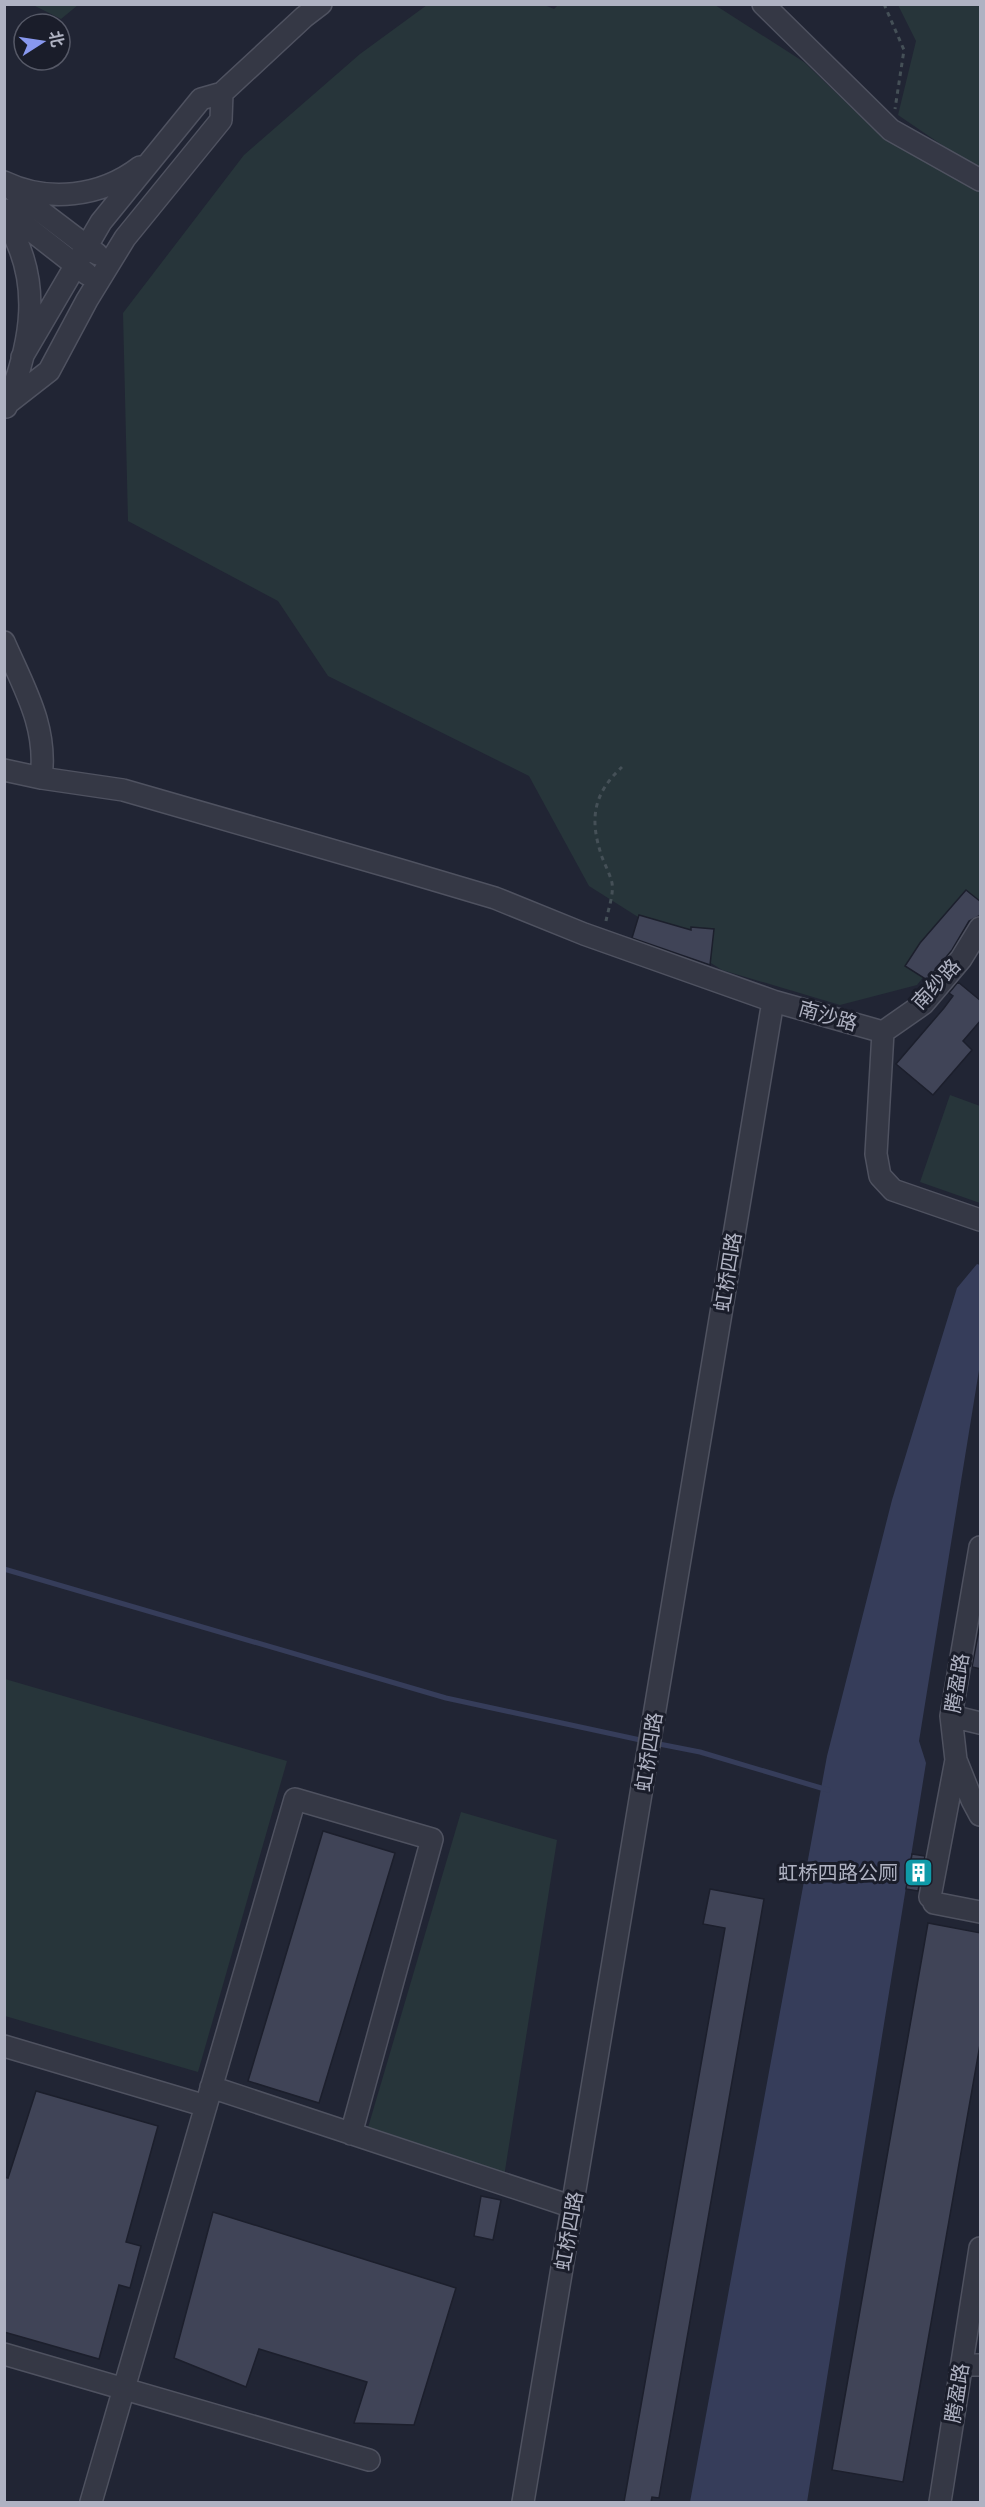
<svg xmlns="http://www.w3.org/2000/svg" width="985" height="2507" viewBox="0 0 985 2507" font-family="'Archivo Narrow','Noto Sans SC',sans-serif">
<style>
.green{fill:#27353a}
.water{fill:#363d5a}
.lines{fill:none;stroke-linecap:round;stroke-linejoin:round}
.stream{stroke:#363d5a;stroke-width:5}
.building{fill:#404457;stroke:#1c1f2c;stroke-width:1.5}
.minor-casing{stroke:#4f5260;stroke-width:24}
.path{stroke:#455057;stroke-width:3;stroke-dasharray:4.5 4.5;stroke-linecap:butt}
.minor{stroke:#353845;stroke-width:21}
.labels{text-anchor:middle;stroke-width:6;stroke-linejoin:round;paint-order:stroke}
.street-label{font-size:20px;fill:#afb2c2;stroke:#1a1d2a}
.poi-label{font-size:20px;fill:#afb2c2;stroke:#1a1d2a;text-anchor:end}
</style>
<rect width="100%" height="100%" fill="#212534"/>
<path class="green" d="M542 4 554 9 559 4 715 5 804 62 885 140 956 172 980 190V906L917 985 840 1005 722 970 589 886 529 776 328 676 278 601 128 521 123 313 244 155 360 54 427 5Z
M33 5H78L61 19Z
M898 5H980V171L898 115 916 41Z
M950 1095 980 1106V1203L920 1182Z
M5 1679 287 1761 198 2072 5 2016Z
M461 1812 557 1840 504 2177 367 2131Z"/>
<path class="water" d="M977 1264 980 1265V1364L919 1741 926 1763 807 2502H690L827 1756 892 1500 957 1288Z"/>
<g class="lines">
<path class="stream" d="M4 1569 446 1698 645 1741
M654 1743 700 1752 828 1790"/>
</g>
<path class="building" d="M966 890 981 902V915L969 921 952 950 927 980 905 966 920 943Z
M639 915 691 930V927L714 929 710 965 632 938Z
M958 982 981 1001V1020L963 1041 972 1050 933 1095 896 1064 944 1008 953 996 949 993Z
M981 1619V1669L972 1667Z
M323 1831 395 1853 319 2103 248 2081Z
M912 1854 925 1856 918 1891 906 1889Z
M710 1889 764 1899 659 2498 652 2497 651 2502H624L725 1928 703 1924Z
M928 1923 981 1933V2039L903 2482 832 2470Z
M36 2091 158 2126 126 2242 141 2246 130 2288 119 2285 99 2359 4 2332V2177L8 2178Z
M481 2196 501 2200 493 2240 474 2236Z
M213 2212 456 2288 414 2425 354 2423 367 2382 259 2349 246 2387 174 2358Z"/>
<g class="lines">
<defs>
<path id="minor" d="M763 4 891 130 980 180
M4 182C48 203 101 197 140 167
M14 191 97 254
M5 210 87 274
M4 218C44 279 32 343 6 407
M22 357 101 222 201 99 222 93 304 17 321 4
M8 403 49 371 87 300 125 238 221 120 222 93
M4 642C24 688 48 727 41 778
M4 770 41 778 123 790 404 871 495 898 584 934 773 1001 883 1032
M883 1032 876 1154 880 1176 893 1190 980 1220
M883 1032 923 1004 961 959 980 928
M980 1547 951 1716 956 1760 972 1800 980 1815
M951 1716 980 1723
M930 1897 956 1760
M934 1903 980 1912
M4 2046 206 2106
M211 2087 573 2207
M4 2354 369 2460
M962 2365H980
M91 2502 295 1799 432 1839 351 2134
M523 2502 773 1001
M940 2502 980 2248"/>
</defs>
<use href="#minor" class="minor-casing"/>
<path class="path" d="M884 4 904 50 895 109
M606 921C608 910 614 894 612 883 610 874 605 865 602 857 589 819 593 794 622 767"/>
<use href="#minor" class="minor"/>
</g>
<defs>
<symbol id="building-square" viewBox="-11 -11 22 22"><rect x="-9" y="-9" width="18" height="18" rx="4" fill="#0f9aa8" stroke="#1a1d2a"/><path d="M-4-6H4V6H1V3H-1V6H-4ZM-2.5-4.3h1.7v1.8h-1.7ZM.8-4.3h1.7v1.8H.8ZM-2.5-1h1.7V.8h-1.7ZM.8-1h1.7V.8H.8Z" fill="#fff"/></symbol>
</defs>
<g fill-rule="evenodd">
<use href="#building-square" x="902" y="1856" width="33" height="33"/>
</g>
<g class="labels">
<g class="street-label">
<text transform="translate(936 984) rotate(-47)" y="7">南纱路</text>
<text transform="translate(828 1016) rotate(16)" y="7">南沙路</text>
<text transform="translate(728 1272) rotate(-81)" y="7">虹桥四路</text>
<text transform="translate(957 1683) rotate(-81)" y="7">腾盈路</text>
<text transform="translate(649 1752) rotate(-81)" y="7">虹桥四路</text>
<text transform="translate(569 2231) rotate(-80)" y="7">虹桥四路</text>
<text transform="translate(957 2393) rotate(-81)" y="7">腾盈路</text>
</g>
<g class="poi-label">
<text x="898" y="1880">虹桥四路公厕</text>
</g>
</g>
<rect width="985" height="2507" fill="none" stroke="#afb2c2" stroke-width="12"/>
<g transform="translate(42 42) rotate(78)"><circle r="28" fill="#1a1d2a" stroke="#565967" stroke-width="1.5"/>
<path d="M0-4.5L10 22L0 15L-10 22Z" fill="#8898ee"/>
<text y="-9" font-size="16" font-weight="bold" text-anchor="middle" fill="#afb2c2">北</text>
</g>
</svg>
